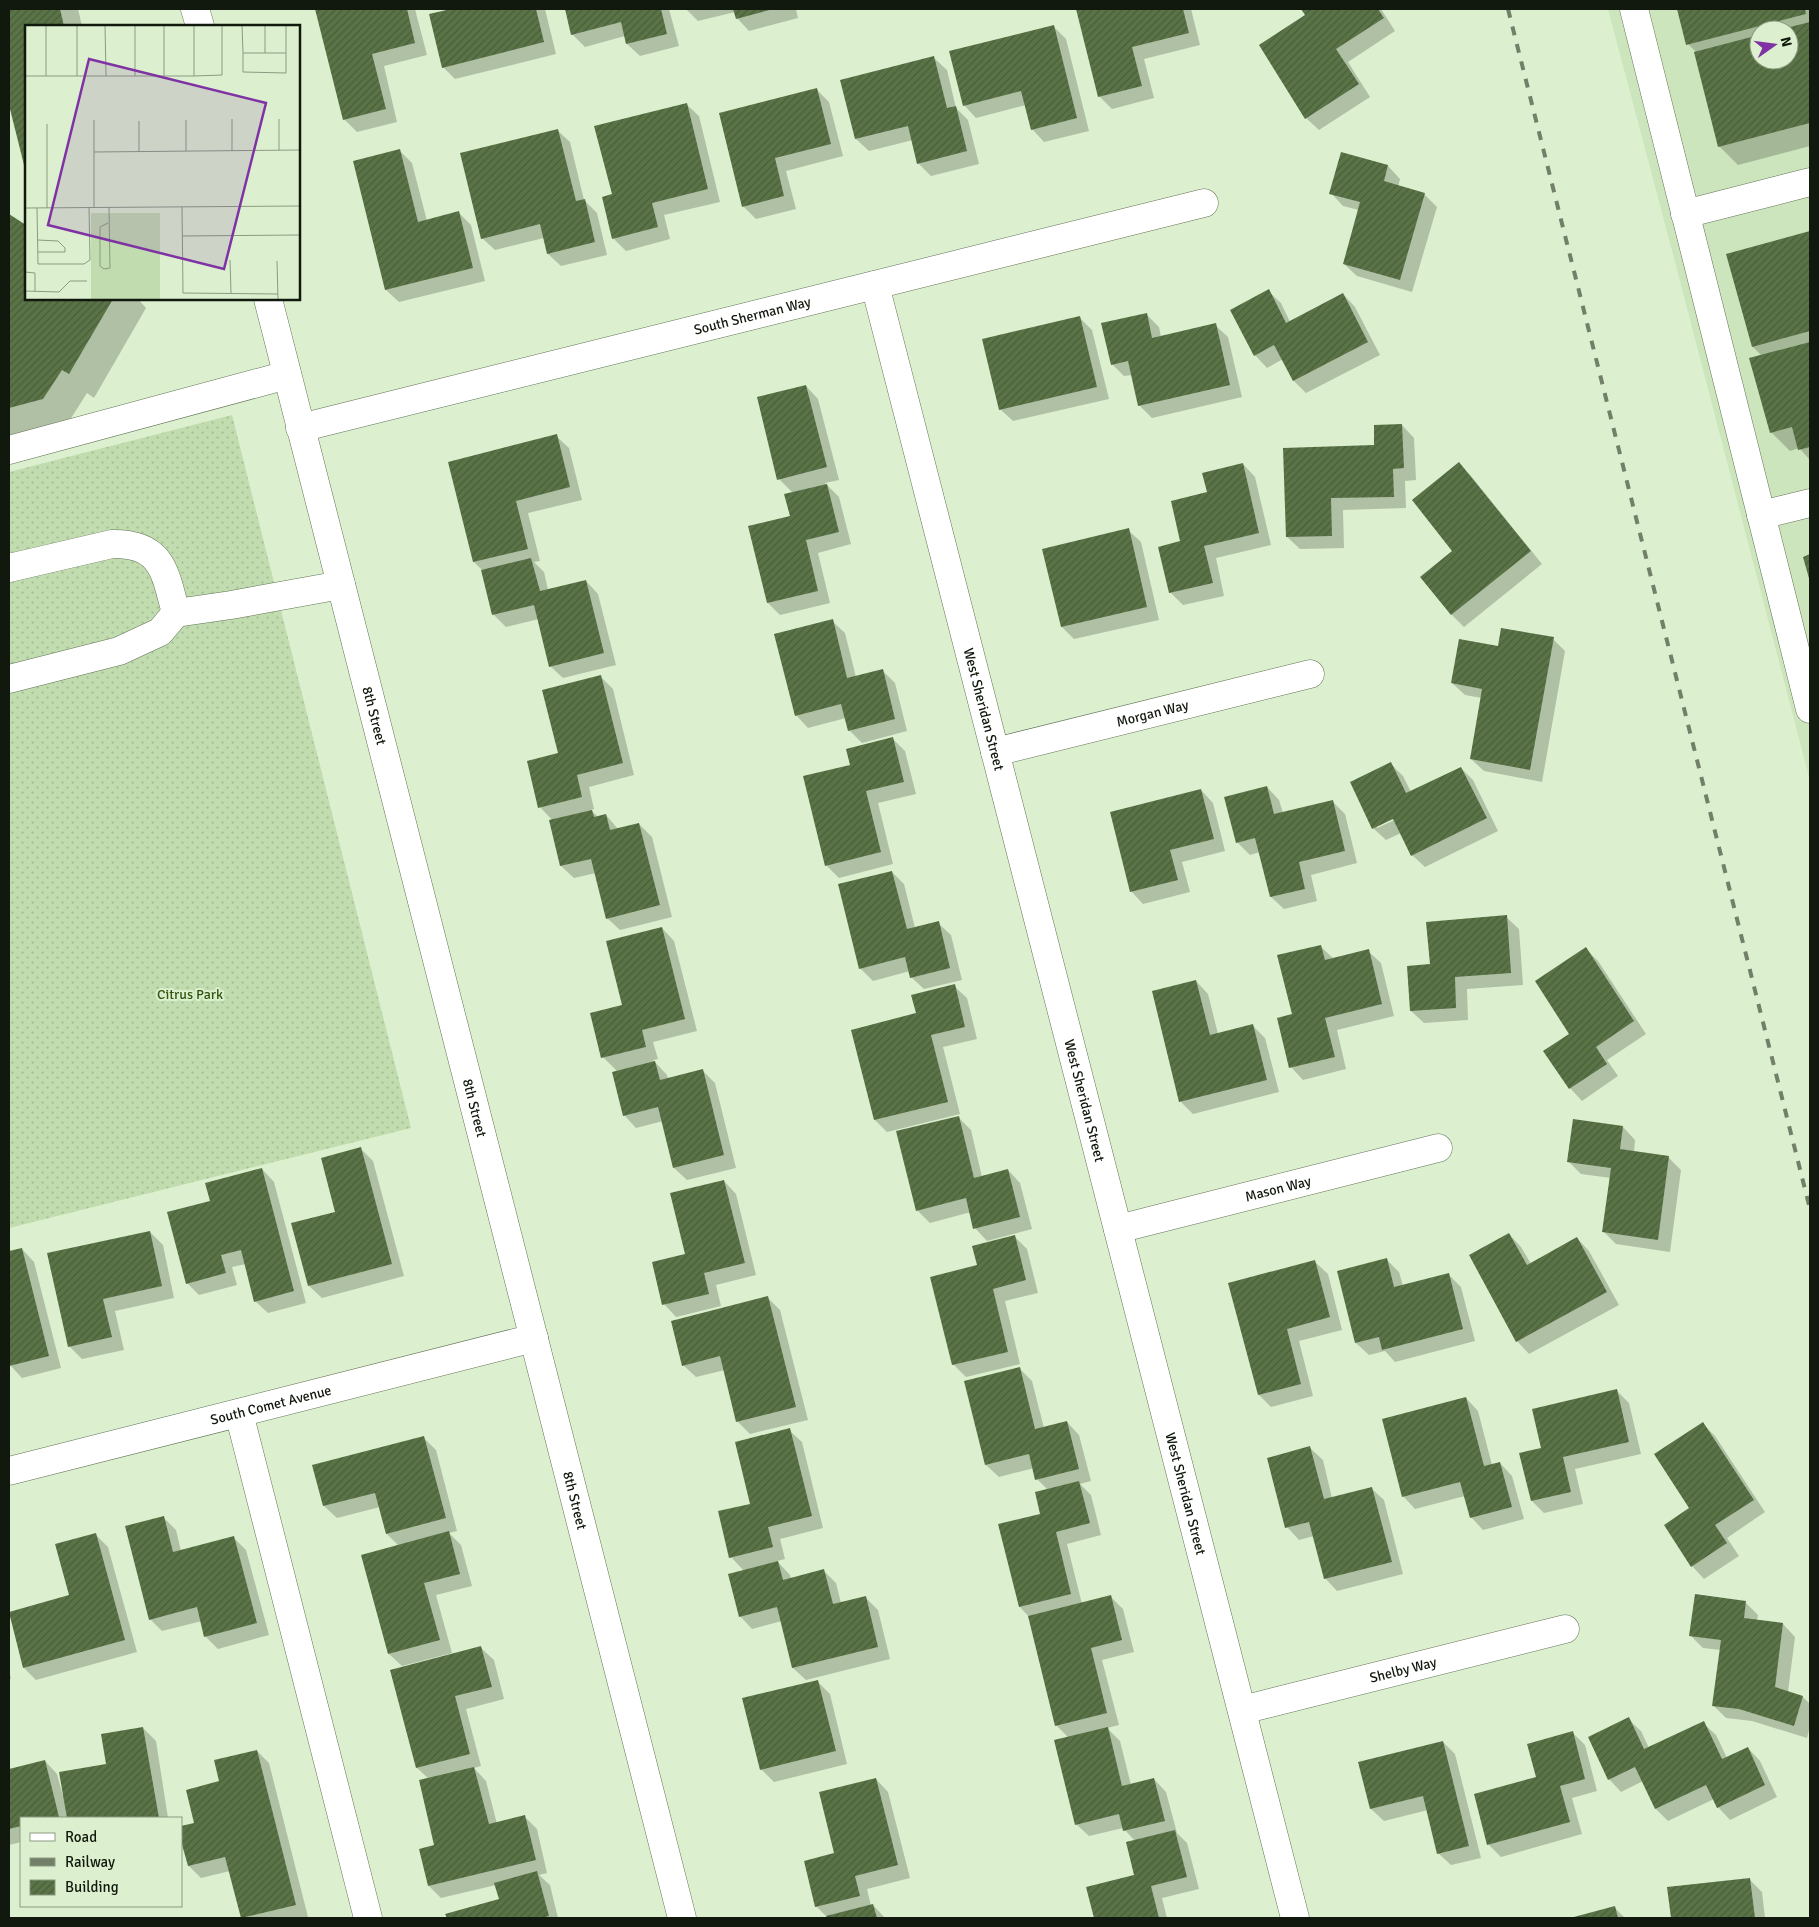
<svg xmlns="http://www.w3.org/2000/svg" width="1819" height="1927" viewBox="0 0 1819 1927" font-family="Signika,sans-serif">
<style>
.built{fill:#cde5bd;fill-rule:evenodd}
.grass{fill:url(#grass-dots)}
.shadow{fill:#0003;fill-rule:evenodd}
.building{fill:url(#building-hatch)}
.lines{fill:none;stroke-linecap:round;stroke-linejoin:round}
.minor-casing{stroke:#617355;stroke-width:29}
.minor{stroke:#fff;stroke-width:28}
.rail{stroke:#72806a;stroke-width:4;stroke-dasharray:9 9;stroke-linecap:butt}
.labels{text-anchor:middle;stroke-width:4;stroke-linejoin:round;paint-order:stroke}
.street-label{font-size:14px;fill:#11180d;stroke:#dcf0cf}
.park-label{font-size:14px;fill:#32540e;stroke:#dcf0cf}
.inset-road{fill:none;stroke:#8b9a81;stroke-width:1}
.view{fill:#7f32a3;fill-opacity:0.15;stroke:#7f32a3;stroke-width:2.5}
.inset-edge{fill:none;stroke:#11180d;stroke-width:2.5}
</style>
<defs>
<pattern id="grass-dots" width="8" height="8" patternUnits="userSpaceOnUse" patternTransform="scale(1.25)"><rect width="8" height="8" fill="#c1dcaf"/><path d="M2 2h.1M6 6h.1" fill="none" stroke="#a5bc95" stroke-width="1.8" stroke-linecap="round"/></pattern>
<pattern id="building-hatch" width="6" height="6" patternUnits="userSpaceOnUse" patternTransform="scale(1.25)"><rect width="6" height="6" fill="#5a7447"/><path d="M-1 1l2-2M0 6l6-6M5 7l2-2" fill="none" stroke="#495e3a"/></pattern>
</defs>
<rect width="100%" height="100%" fill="#dcf0cf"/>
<path class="built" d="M1608 9H1810V781L1675 262ZM1759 30H1789V60H1759Z"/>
<path class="grass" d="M232 415 411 1128 9 1228V472Z"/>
<path class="shadow" d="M9 9H78L82 26H26V171L9 99Z
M316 9H415L427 55 384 66 397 122 357 132 344 119Z
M456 9H545L556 54 455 79 443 67 430 15Z
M566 9H669L679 46 640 56 627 44 625 36 585 47 572 34Z
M686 9H796L798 18 749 31 737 18 735 12 698 21Z
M1077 9H1191L1200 45 1144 59 1154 98 1112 109 1099 96Z
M1302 9H1381L1395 31 1348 62 1370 97 1319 130 1306 118 1307 15Z
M1679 9H1810V146L1738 165 1719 146 1696 52 1688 44ZM1759 30H1789V60H1759Z
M1054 27 1066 39 1089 131 1044 142 1032 129 1026 105 976 118 964 105Z
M934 58 947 70 956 108 968 120 979 164 931 176 918 163 913 140 869 151 856 139Z
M817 90 829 102 843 156 786 171 796 209 756 219 743 206Z
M686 104 699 116 720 202 664 215 670 239 626 251 613 238V195Z
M557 130 570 142 584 200 597 213 607 255 561 266 548 254 544 238 495 250 482 238Z
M400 151 412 163 427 221 459 213 471 225 485 281 399 302 386 290Z
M1388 166 1400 179 1398 187 1424 194 1437 207 1412 292 1357 276 1344 264 1359 210 1343 206 1331 193Z
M9 216 26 226V299H138L146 308 94 398 87 393 68 423 9 438Z
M1810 232V460L1799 448 1790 451 1771 432 1762 356 1753 347 1727 255Z
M1268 291 1281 303 1290 322 1343 294 1355 307 1380 355 1306 393 1294 381 1283 359 1267 368 1255 355Z
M1146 314 1159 327 1161 337 1215 325 1228 337 1242 397 1152 418 1140 406 1132 375 1124 376 1112 364Z
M1080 318 1092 330 1109 399 1013 421 1000 409Z
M806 386 818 399 839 480 825 483 839 497 851 544 818 553 830 603 780 615 768 603 749 527 791 517 793 493 779 479Z
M1402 425 1414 438 1416 480 1405 481 1406 508 1343 510 1344 548 1300 549 1287 537 1376 447Z
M556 436 569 448 582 500 528 513 540 561 534 562 544 572 548 590 586 581 598 594 616 665 563 678 550 666 539 619 506 627 494 615 482 570 474 562 450 462Z
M1243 464 1255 477 1271 545 1216 558 1224 596 1183 605 1170 592 1182 542 1209 493Z
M1459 464 1471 476 1542 564 1464 627 1452 615 1422 577 1454 551Z
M1128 530 1141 542 1159 620 1074 639 1062 627Z
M832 621 845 633 856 677 882 670 895 683 907 731 862 743 849 730 846 718 808 728 796 715Z
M1553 639 1565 651 1542 782 1484 771 1471 759 1482 698 1465 695 1452 683 1499 647Z
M600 676 613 689 634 775 589 787 594 809 591 810 598 817 606 815 618 829 639 824 652 837 672 917 620 930 607 918 596 873 574 878 561 866 553 821 540 807 559 754Z
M892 738 905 751 916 794 878 803 893 864 839 878 826 865 851 766Z
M1391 764 1403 776 1411 792 1461 768 1473 780 1498 831 1425 867 1412 855 1401 833 1386 840 1373 828ZM1398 815 1399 818 1377 828V825Z
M1267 787 1279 800 1283 813 1332 801 1345 814 1357 863 1311 875 1317 901 1284 909 1271 897 1260 852 1250 855 1237 842Z
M1201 790 1213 803 1225 851 1182 862 1190 892 1143 904 1131 891Z
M892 872 904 884 915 928 938 923 951 935 962 980 924 989 911 977 910 971 873 981 860 968Z
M1506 917 1519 929 1523 985 1467 989 1468 1020 1424 1023 1411 1011 1431 965Z
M662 928 674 941 697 1031 653 1042 658 1059 653 1060 667 1075 668 1079 702 1070 715 1083 736 1168 687 1180 674 1168 663 1121 636 1128 624 1115 617 1071 603 1057 624 1006Z
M1320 946 1333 958 1368 951 1381 963 1394 1016 1337 1030 1346 1069 1303 1080 1291 1067 1293 1015Z
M1586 949 1598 961 1646 1034 1607 1060 1618 1076 1582 1101 1570 1088 1571 1034Z
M1196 981 1208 994 1218 1034 1253 1026 1265 1038 1279 1092 1193 1114 1180 1101Z
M954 986 967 998 977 1039 943 1047 960 1114 887 1132 875 1120 917 1014Z
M958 1117 971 1130 982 1177 1008 1170 1020 1183 1032 1229 987 1241 975 1228 971 1212 930 1223 917 1210Z
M1623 1127 1635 1140 1634 1153 1668 1157 1681 1170 1670 1252 1616 1244 1604 1232 1611 1178 1581 1174 1568 1161Z
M361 1149 373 1161 404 1276 322 1298 309 1286 293 1224 337 1213Z
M262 1169 274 1182 306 1303 268 1313 255 1301 246 1264 232 1267 237 1285 199 1295 187 1283 211 1202Z
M724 1181 736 1194 756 1275 716 1285 721 1306 676 1317 664 1304Z
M150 1232 163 1245 174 1298 115 1311 124 1350 82 1359 69 1346Z
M1509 1234 1521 1247 1531 1264 1577 1238 1589 1251 1619 1305 1529 1354 1517 1341Z
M1015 1237 1027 1249 1038 1293 1005 1301 1020 1364 966 1377 953 1364 979 1266Z
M22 1249 34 1262 61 1368 22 1378 10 1365 9 1361V1252Z
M1386 1259 1399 1272 1403 1286 1448 1274 1461 1287 1475 1341 1395 1362 1385 1351 1369 1355 1356 1343Z
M1315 1262 1328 1274 1342 1330 1299 1341 1313 1396 1271 1407 1259 1395Z
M768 1298 780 1310 808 1420 750 1434 737 1421 725 1370 696 1377 683 1365Z
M1020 1369 1032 1381 1044 1428 1067 1422 1079 1435 1091 1481 1080 1484 1091 1495 1101 1535 1067 1544 1082 1604 1111 1597 1123 1609 1134 1652 1102 1660 1119 1725 1107 1728 1120 1741 1131 1785 1154 1779 1166 1792 1177 1833 1187 1843 1199 1889 1162 1898 1167 1918H1095L1088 1888 1136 1876 1135 1841 1123 1828 1089 1836 1076 1824 1069 1738 1056 1725 1029 1617 1020 1607 1048 1490 1037 1479 1034 1468 999 1477 986 1465 966 1382Z
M1617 1391 1629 1403 1641 1454 1575 1469 1583 1504 1544 1513 1532 1501 1542 1449Z
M1466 1398 1478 1411 1492 1465 1500 1463 1512 1476 1524 1519 1483 1530 1471 1517 1465 1496 1415 1509 1403 1496Z
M1703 1424 1715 1436 1765 1512 1727 1538 1739 1556 1704 1579 1692 1566 1691 1509Z
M789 1430 802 1442 823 1528 780 1539 785 1559 777 1561 790 1575 791 1579 824 1571 836 1583 841 1603 865 1597 878 1610 890 1659 806 1680 793 1668 782 1621 752 1629 740 1616 744 1571 731 1557 751 1504Z
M423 1437 436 1450 457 1531 449 1533 461 1545 472 1586 436 1595 452 1653 402 1666 389 1654 399 1546 387 1534 380 1507 337 1518 324 1506Z
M1310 1448 1323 1460 1332 1498 1371 1488 1384 1500 1403 1574 1337 1591 1325 1578 1314 1536 1299 1540 1287 1527Z
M163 1517 176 1530 181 1551 234 1538 246 1550 269 1635 218 1649 205 1636 202 1621 162 1631 150 1619Z
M95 1534 108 1547 137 1652 36 1680 24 1668 9 1613 70 1596Z
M1745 1602 1758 1615 1757 1621 1783 1624 1795 1637 1788 1692 1803 1697 1810 1704V1726L1807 1738 1752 1721 1726 1718 1713 1705 1721 1650 1703 1648 1690 1635Z
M481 1648 494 1660 504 1699 466 1709 481 1766 474 1768 486 1781 497 1824 525 1817 537 1829 547 1873 539 1875 550 1885 558 1918H448L447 1915 501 1900 496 1885 441 1898 429 1886 436 1846 429 1779 417 1768 392 1671Z
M9 1669 11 1679H9Z
M817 1681 830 1694 847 1764 774 1782 761 1769Z
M1628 1719 1641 1731 1649 1748 1703 1723 1716 1735 1727 1758 1748 1748 1760 1761 1777 1797 1730 1820 1718 1807 1714 1799 1668 1821 1656 1809 1643 1781 1621 1792 1609 1779Z
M143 1728 156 1741 168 1818H21V1842L9 1845V1770L45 1761 57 1774 63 1796 65 1795 108 1765Z
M1572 1732 1585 1745 1597 1791 1572 1798 1582 1834 1501 1857 1488 1844Z
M1443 1742 1455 1754 1481 1858 1451 1865 1438 1853 1428 1810 1384 1821 1371 1809 1360 1763Z
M257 1751 269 1763 308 1917 242 1918 230 1871 201 1878 189 1866 196 1824 221 1782Z
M876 1779 888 1792 910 1878 867 1889 871 1906 873 1905 885 1918H828L816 1906 835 1854Z
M1750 1880 1762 1892 1765 1918H1672L1668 1888Z
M1615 1908 1625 1918H1573Z"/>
<path class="building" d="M9 9H60L64 26H26V173L9 105Z
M315 9H407L415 43 372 54 386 109 343 120Z
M451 9H536L544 42 442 68 429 14Z
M565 9H661L667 34 626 44 621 22 571 35Z
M733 9H773L736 19Z
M1076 9H1183L1189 33 1132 47 1142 86 1098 97Z
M1301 9H1378L1384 18 1336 49 1359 84 1305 119 1259 45 1305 15Z
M1677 9H1805L1806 14 1686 45Z
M1810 22V123L1718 147 1694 52 1759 35V60H1789V30L1782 29Z
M1054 25 1077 118 1031 130 1021 91 963 106 949 51Z
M934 56 947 108 956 106 967 151 917 164 908 126 855 139 840 80Z
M817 88 831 144 775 158 784 196 742 207 719 113Z
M687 103 708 189 652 203 658 227 612 239 602 197 612 194 594 126Z
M558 129 576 201 585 199 595 242 547 254 540 224 481 239 460 153Z
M400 149 418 222 459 211 473 268 385 290 353 161Z
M1341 152 1388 165 1384 181 1425 193 1400 280 1343 264 1360 202 1329 194Z
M9 214 26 225V299H113L69 374 62 370 43 399 9 408Z
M1810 231V331L1752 347 1726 254Z
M1269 289 1286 323 1343 293 1368 342 1293 381 1274 345 1254 356 1230 310Z
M1147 313 1152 338 1216 323 1230 385 1138 406 1128 361 1111 365 1101 323Z
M1080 316 1097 387 999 410 982 339Z
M1810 342V447L1798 450 1792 427 1770 433 1749 358Z
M806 385 827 467 777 480 757 397Z
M1402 424 1404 468 1393 469 1394 497 1331 498 1332 536 1286 537 1283 448 1374 445V425Z
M557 434 570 487 516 501 528 549 473 562 448 462Z
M1459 462 1531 551 1451 615 1420 577 1452 551 1412 500Z
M1243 463 1259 533 1204 546 1213 583 1169 593 1158 547 1180 541 1171 501 1207 492 1202 473Z
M827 484 839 532 806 540 818 591 767 603 748 526 790 516 784 494Z
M1129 528 1147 607 1061 627 1042 549Z
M1810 554V582L1803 557Z
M531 558 540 591 586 580 604 653 549 667 534 605 492 615 481 570Z
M833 619 847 678 883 669 895 719 848 731 841 704 795 716 774 634Z
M1501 628 1554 637 1530 770 1470 759 1482 689 1451 683 1459 639 1498 646Z
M601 675 623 763 577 775 582 797 538 808 527 761 558 753 542 690Z
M893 737 904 782 866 791 881 852 825 866 803 776 850 765 846 749Z
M1391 762 1406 793 1461 767 1487 818 1411 856 1393 819 1372 829 1350 782Z
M1267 786 1274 814 1333 800 1345 851 1299 862 1305 889 1270 897 1255 838 1236 843 1224 797Z
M1201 789 1214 839 1170 850 1178 880 1130 892 1110 812Z
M592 810 594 817 606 814 610 830 639 823 660 905 606 919 591 859 560 866 549 820Z
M892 871 907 929 939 921 950 968 910 978 905 957 859 969 838 884Z
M1507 915 1511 973 1455 977 1456 1008 1410 1011 1407 966 1430 964 1426 922Z
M662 927 685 1019 642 1030 646 1047 601 1058 590 1013 622 1005 606 941Z
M1321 945 1325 960 1369 949 1382 1004 1325 1018 1335 1057 1289 1068 1277 1018 1292 1014 1277 955Z
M1586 947 1634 1021 1596 1047 1607 1064 1569 1089 1543 1051 1569 1034 1535 981Z
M1196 980 1210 1035 1253 1024 1267 1080 1179 1102 1152 991Z
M955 984 965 1027 931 1035 948 1102 874 1120 851 1030 916 1013 911 995Z
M655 1061 660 1080 703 1069 724 1155 673 1168 658 1107 623 1116 612 1072Z
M959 1116 974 1178 1008 1169 1020 1217 973 1229 966 1198 916 1211 896 1131Z
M1573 1119 1623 1126 1620 1149 1669 1156 1658 1240 1602 1232 1611 1168 1567 1162Z
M361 1147 392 1264 308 1286 291 1223 335 1212 321 1158Z
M262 1168 294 1291 254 1302 241 1250 221 1255 226 1273 186 1284 167 1212 210 1201 205 1183Z
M724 1180 745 1263 704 1273 709 1294 662 1305 652 1262 685 1254 670 1193Z
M150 1231 162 1286 103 1299 112 1337 68 1347 47 1253Z
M1509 1233 1527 1265 1577 1237 1607 1292 1516 1342 1469 1255Z
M1015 1235 1026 1280 993 1289 1008 1352 952 1365 930 1277 977 1265 972 1246Z
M22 1248 49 1356 9 1366V1251Z
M1387 1258 1394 1287 1449 1273 1463 1329 1382 1350 1379 1337 1355 1343 1337 1271Z
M1315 1260 1330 1317 1287 1329 1301 1384 1258 1395 1228 1283Z
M768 1296 796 1407 736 1422 720 1356 682 1366 671 1321Z
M1020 1367 1035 1429 1067 1421 1079 1469 1035 1480 1029 1454 985 1465 964 1381Z
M1617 1389 1629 1442 1563 1457 1571 1492 1531 1501 1519 1453 1541 1448 1532 1409Z
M1466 1397 1484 1466 1500 1462 1512 1507 1470 1518 1460 1482 1402 1497 1382 1419Z
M1703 1422 1754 1500 1715 1525 1727 1543 1691 1567 1664 1525 1689 1508 1654 1454Z
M790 1428 812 1516 768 1527 773 1547 729 1558 718 1511 750 1504 735 1442Z
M424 1436 446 1518 386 1534 375 1493 323 1506 312 1465Z
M1310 1446 1324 1499 1372 1487 1392 1562 1324 1579 1309 1522 1285 1528 1267 1458Z
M1079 1481 1090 1523 1056 1532 1071 1594 1019 1607 998 1524 1040 1514 1035 1492Z
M164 1516 173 1552 234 1536 257 1623 204 1637 197 1607 149 1620 125 1526Z
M449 1531 460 1574 424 1583 440 1640 388 1654 361 1555Z
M96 1533 125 1640 23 1668 9 1612 69 1595 55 1544Z
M778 1561 783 1580 824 1569 833 1604 866 1596 878 1647 792 1668 777 1607 739 1617 728 1574Z
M1695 1594 1746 1601 1744 1618 1783 1623 1775 1687 1803 1696 1794 1726 1739 1709 1712 1706 1721 1640 1689 1636Z
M1111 1595 1122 1640 1091 1648 1107 1713 1055 1726 1028 1616Z
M481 1646 492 1687 455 1696 470 1754 416 1768 390 1670Z
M818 1680 836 1751 760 1770 742 1698Z
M1629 1717 1644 1749 1704 1721 1722 1759 1748 1747 1765 1785 1717 1808 1706 1785 1655 1809 1635 1767 1608 1780 1588 1737Z
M143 1727 159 1818H67L59 1772 106 1764 101 1734Z
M1108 1727 1122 1786 1154 1778 1165 1821 1123 1831 1119 1814 1075 1825 1054 1740Z
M1573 1731 1585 1779 1560 1786 1570 1822 1487 1845 1474 1794 1536 1777 1527 1744Z
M1443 1741 1469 1846 1437 1854 1423 1796 1370 1809 1358 1762Z
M257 1750 296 1905 241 1918 225 1857 188 1866 181 1841V1826L194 1823 186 1790 219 1781 214 1760Z
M45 1760 59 1817 21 1818V1826L9 1829V1769Z
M474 1767 489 1824 525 1815 536 1860 428 1886 419 1849 434 1845 419 1780Z
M876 1778 898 1865 855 1876 860 1896 815 1907 804 1861 834 1853 819 1792Z
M1175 1830 1187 1877 1151 1886 1159 1918H1094L1086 1887 1134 1875 1126 1842Z
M537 1871 549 1916 542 1918H447L445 1914 499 1899 494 1883Z
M1750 1878 1755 1918H1671L1667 1887Z
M873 1904 877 1918H827L826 1916Z
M1615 1906 1618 1918H1570Z"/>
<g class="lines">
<defs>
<g id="minor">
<path d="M195 9 200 26"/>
<path d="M1634 9 1810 709"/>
<path d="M1685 214 1810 182"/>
<path id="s1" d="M875 285 1295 1918"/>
<path id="s2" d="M268 299 682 1918"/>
<path id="s3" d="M300 428 1204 203"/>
<path d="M9 450 287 375"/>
<path d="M1761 515 1810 503"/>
<path d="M9 568 112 544C163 543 165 573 176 613"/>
<path d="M9 679 119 651 160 632 176 613 231 605 341 585"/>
<path id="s4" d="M995 752 1310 674"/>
<path id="s5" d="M1118 1229 1438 1148"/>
<path d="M239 1413 368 1918"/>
<path id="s6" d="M9 1471 534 1338"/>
<path id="s7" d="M1242 1710 1565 1629"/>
</g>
</defs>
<use href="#minor" class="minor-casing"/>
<use href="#minor" class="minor"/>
<path class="rail" d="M1508 9 1810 1209"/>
</g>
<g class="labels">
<g class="street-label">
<text dy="5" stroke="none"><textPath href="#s3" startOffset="466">South Sherman Way</textPath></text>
<text dy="5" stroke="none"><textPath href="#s1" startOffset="438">West Sheridan Street</textPath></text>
<text dy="5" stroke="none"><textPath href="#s4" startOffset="162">Morgan Way</textPath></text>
<text dy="5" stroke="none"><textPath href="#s2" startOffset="430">8th Street</textPath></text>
<text dy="5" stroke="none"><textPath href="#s1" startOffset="842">West Sheridan Street</textPath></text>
<text dy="5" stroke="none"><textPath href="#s2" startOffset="835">8th Street</textPath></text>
<text dy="5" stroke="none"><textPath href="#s5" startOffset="165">Mason Way</textPath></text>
<text dy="5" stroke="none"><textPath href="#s6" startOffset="270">South Comet Avenue</textPath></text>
<text dy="5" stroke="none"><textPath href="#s1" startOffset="1248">West Sheridan Street</textPath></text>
<text dy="5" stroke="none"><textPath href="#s2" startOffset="1240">8th Street</textPath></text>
<text dy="5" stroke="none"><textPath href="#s7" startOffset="166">Shelby Way</textPath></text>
</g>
<g class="park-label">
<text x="190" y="999">Citrus Park</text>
</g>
</g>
<g transform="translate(25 25)">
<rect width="275" height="275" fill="#dcf0cf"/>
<path d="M66 188H135V275H66Z" fill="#c1dcaf"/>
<path d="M122 238 131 241V252L124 260H111L109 250 113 240ZM79 248 99 256 110 275H74Z" fill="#c1dcaf"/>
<path class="inset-road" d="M52 0V51M80 0 81 51M110 0V51M139 0V51M169 0V51L197 50V0M217 0 218 28M240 0V28H261V0M240 28H218V47L261 48V28M0 51H169M21 51V0M207 94V126M254 94V125M69 95V182M161 95V126M114 96V126M22 99V183M69 127 275 125M157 182 158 268 253 269M0 183 275 181M12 183 13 239H59L65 235 64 182M83 198 75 202V241L79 244 85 243 84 182M157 211 275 210M13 215 33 216 40 223V227H13M205 235 206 268M252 236 253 275M0 247 10 248V266M0 266 34 267M34 267 45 256H62"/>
<path class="view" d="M64 34 241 78 199 244 23 200Z"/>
<rect width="275" height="275" class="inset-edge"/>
</g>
<rect width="1819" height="1927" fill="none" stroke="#11180d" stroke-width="20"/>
<rect x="20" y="1817" width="162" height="90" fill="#dcf0cf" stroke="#8b9a81"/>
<rect x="30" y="1833" width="25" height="8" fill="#ffffff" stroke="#8b9a81"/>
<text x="65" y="1842" font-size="15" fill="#11180d">Road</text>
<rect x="30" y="1858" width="25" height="8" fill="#72806a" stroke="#8b9a81"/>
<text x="65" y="1867" font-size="15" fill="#11180d">Railway</text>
<rect x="30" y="1880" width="25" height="15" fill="url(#building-hatch)" stroke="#8b9a81"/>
<text x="65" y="1892" font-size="15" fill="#11180d">Building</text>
<g transform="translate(1774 45) rotate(76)"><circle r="24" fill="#dcf0cf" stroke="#8b9a81"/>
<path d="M0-4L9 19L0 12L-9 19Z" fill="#7f32a3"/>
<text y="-8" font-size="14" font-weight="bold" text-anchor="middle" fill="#11180d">N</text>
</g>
</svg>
